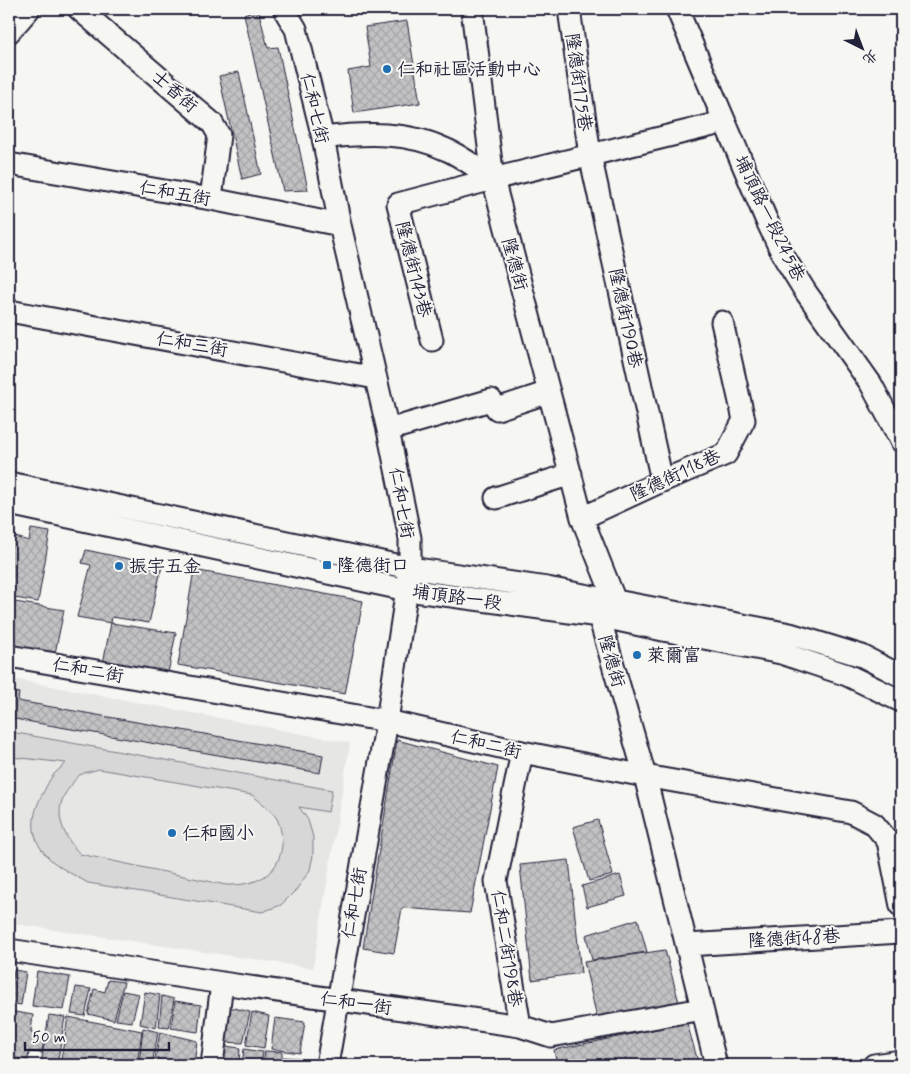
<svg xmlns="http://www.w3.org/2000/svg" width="910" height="1074" viewBox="0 0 910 1074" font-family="Mynerve,'LXGW WenKai TC',sans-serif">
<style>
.built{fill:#e6e6e4}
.grass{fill:#d7d7d7;stroke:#7c7c89;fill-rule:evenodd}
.building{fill:url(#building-cross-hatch);stroke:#22223b}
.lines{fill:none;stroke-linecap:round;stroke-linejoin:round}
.minor-casing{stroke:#22223b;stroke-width:25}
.minor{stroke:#f6f6f2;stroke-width:21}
.poi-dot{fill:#1f6fb2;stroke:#f6f6f2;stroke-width:2}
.labels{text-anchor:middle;stroke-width:4;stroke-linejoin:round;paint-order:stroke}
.poi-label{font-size:18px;fill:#22223b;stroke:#f6f6f2;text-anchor:start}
.street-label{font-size:18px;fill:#22223b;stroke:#f6f6f2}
</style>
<defs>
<pattern id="building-cross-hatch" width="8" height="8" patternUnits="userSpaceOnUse" patternTransform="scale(1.25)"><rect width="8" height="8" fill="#c2c2c4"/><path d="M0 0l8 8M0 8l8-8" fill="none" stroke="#a6a6a9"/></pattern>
</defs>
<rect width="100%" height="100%" fill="#f6f6f2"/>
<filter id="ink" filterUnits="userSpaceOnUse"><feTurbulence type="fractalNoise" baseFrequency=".02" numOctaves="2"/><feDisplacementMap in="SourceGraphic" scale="10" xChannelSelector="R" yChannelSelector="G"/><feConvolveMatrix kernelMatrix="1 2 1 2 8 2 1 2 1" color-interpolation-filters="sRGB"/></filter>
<g filter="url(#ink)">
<path class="built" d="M9 678 350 743 313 968 9 923Z"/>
<path class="grass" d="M11 732 332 790 328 812 299 807 308 820 313 837V855L310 870 296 890 281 905 262 912 88 883C76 876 63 870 52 861 28 840 30 816 44 791 47 785 50 779 54 774 58 770 62 767 66 763L12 757ZM99 769 252 795C260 802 271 809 277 819 281 827 282 837 282 845 279 876 254 886 226 885L80 854C62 835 51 809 70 787 73 783 76 777 80 775 85 772 93 771 99 769Z"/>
<path class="building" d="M258 9 268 48 278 47 308 190 283 191 244 14Z
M407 21 420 103 354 113 348 71 371 67 365 27Z
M239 72 261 174 242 179 219 76Z
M31 529 50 532 38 602 9 597V535L29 541Z
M86 550 162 566 149 623 112 617 111 623 77 617 91 565 82 563Z
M194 570 363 601 345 694 178 665Z
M9 601 64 610 54 658 9 650Z
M111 623 176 633 167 678 102 668Z
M9 691 19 693 18 701 323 755 320 773 9 718Z
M397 740 498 767 470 913 402 908 394 953 363 948Z
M598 820 613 875 589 881 573 827Z
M569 860 581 973 532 980 520 865Z
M620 875 626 896 587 907 582 886Z
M638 919 647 952 592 960 586 935Z
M665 950 680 1006 598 1022 584 962Z
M14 970 26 972 21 1005 9 1003Z
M37 971 70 977 64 1010 32 1006Z
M108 980 124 982 114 1020 88 1014 94 989 105 992Z
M76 987 91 989 85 1016 71 1014Z
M123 991 139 994 132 1022 116 1020Z
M145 992 160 995 156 1028 140 1024Z
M162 996 174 999 169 1028 159 1027Z
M175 1001 201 1005 198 1032 171 1028Z
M226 1006 250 1012 243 1043 222 1042Z
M9 1011 33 1015 31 1032 36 1033 35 1037 44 1040 42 1053 29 1052 28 1060 9 1057Z
M252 1012 269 1016 264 1048 246 1045Z
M49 1015 65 1017 57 1065 41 1063Z
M68 1017 142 1031 137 1065H60Z
M275 1018 305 1022 300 1053 271 1049Z
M687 1023 699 1065H604L603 1061 577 1065H557L554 1050Z
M143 1028 158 1032 152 1065H139Z
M160 1032 197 1041 194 1065H154Z
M225 1046 240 1048 239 1065H219L220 1058 224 1059Z
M244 1049 263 1052 261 1065H242Z
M265 1051 282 1052V1057L300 1058 299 1065H263Z"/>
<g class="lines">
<defs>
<path id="minor" d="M79 9 212 123 219 135 211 199
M284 9 296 29 323 138 340 225 388 430 410 538V568L387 721 327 1065
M472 9 493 179
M569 9 590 155 662 481
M677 9 766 219 784 257 805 291 871 384 901 441
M9 32 29 9
M323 138C365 133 408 131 447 150 463 157 478 169 493 179L582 518 615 601 599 616 645 776 716 1065
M9 164 211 199 340 225
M9 311 376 378
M432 340 398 204 493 179 725 122
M388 430 491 400 497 409 549 392
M9 483 410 568 547 588 790 634 862 656 901 676
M496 498 571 474
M9 504 407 590 599 616 663 630 781 653 847 675 901 701
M582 518 662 481 726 454 744 420 722 322
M9 656 387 721 522 752 645 776 851 812 874 824 888 841 901 906
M687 945 901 932
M9 950 222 983 520 1026 551 1036 702 1009
M520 1026 496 881 522 752
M212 1065 222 983
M874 1065 901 1061"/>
</defs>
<use href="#minor" class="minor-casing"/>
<use href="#minor" class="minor"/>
</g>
</g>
<g class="poi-dot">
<circle cx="387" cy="69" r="5"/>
<rect x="322" y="560" width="10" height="10" rx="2.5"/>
<circle cx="119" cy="566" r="5"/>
<circle cx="637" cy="655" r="5"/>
<circle cx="172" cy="833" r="5"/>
</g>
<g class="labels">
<g class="poi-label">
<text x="397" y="75">仁和社區活動中心</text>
<text x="337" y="571">隆德街口</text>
<text x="129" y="572">振宇五金</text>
<text x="647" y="661">萊爾富</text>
<text x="182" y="839">仁和國小</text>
</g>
<g class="street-label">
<text transform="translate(579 82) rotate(82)" y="6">隆德街175巷</text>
<text transform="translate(175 91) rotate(41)" y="6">士香街</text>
<text transform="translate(315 108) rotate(77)" y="6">仁和七街</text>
<text transform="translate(175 193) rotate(10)" y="6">仁和五街</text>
<text transform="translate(770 218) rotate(64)" y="6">埔頂路一段245巷</text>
<text transform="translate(515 264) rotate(75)" y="6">隆德街</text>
<text transform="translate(414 269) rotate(76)" y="6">隆德街143巷</text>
<text transform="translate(626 318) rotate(78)" y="6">隆德街190巷</text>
<text transform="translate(192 344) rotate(10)" y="6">仁和三街</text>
<text transform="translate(675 475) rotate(-25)" y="6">隆德街118巷</text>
<text transform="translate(402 503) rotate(80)" y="6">仁和七街</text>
<text transform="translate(457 597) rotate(8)" y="6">埔頂路一段</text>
<text transform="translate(612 661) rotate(74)" y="6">隆德街</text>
<text transform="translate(88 670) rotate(10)" y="6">仁和二街</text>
<text transform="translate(486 744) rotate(13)" y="6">仁和二街</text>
<text transform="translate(354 903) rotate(-80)" y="6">仁和七街</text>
<text transform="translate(794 938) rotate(-3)" y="6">隆德街48巷</text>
<text transform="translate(507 948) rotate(81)" y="6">仁和二街198巷</text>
<text transform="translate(356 1003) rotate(8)" y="6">仁和一街</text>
</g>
</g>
<rect width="910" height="1074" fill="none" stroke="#f6f6f2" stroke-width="30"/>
<rect x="15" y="15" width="880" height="1044" fill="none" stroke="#22223b" stroke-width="2" filter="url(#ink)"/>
<g transform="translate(862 48) rotate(138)" stroke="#f6f6f2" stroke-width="4" paint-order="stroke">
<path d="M0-4L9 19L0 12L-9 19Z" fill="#22223b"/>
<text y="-8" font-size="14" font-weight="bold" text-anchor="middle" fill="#22223b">北</text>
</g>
<path d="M25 1042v8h144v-8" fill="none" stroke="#22223b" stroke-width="2.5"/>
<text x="32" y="1042" font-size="15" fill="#22223b" stroke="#f6f6f2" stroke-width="4" paint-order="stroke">50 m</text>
</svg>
